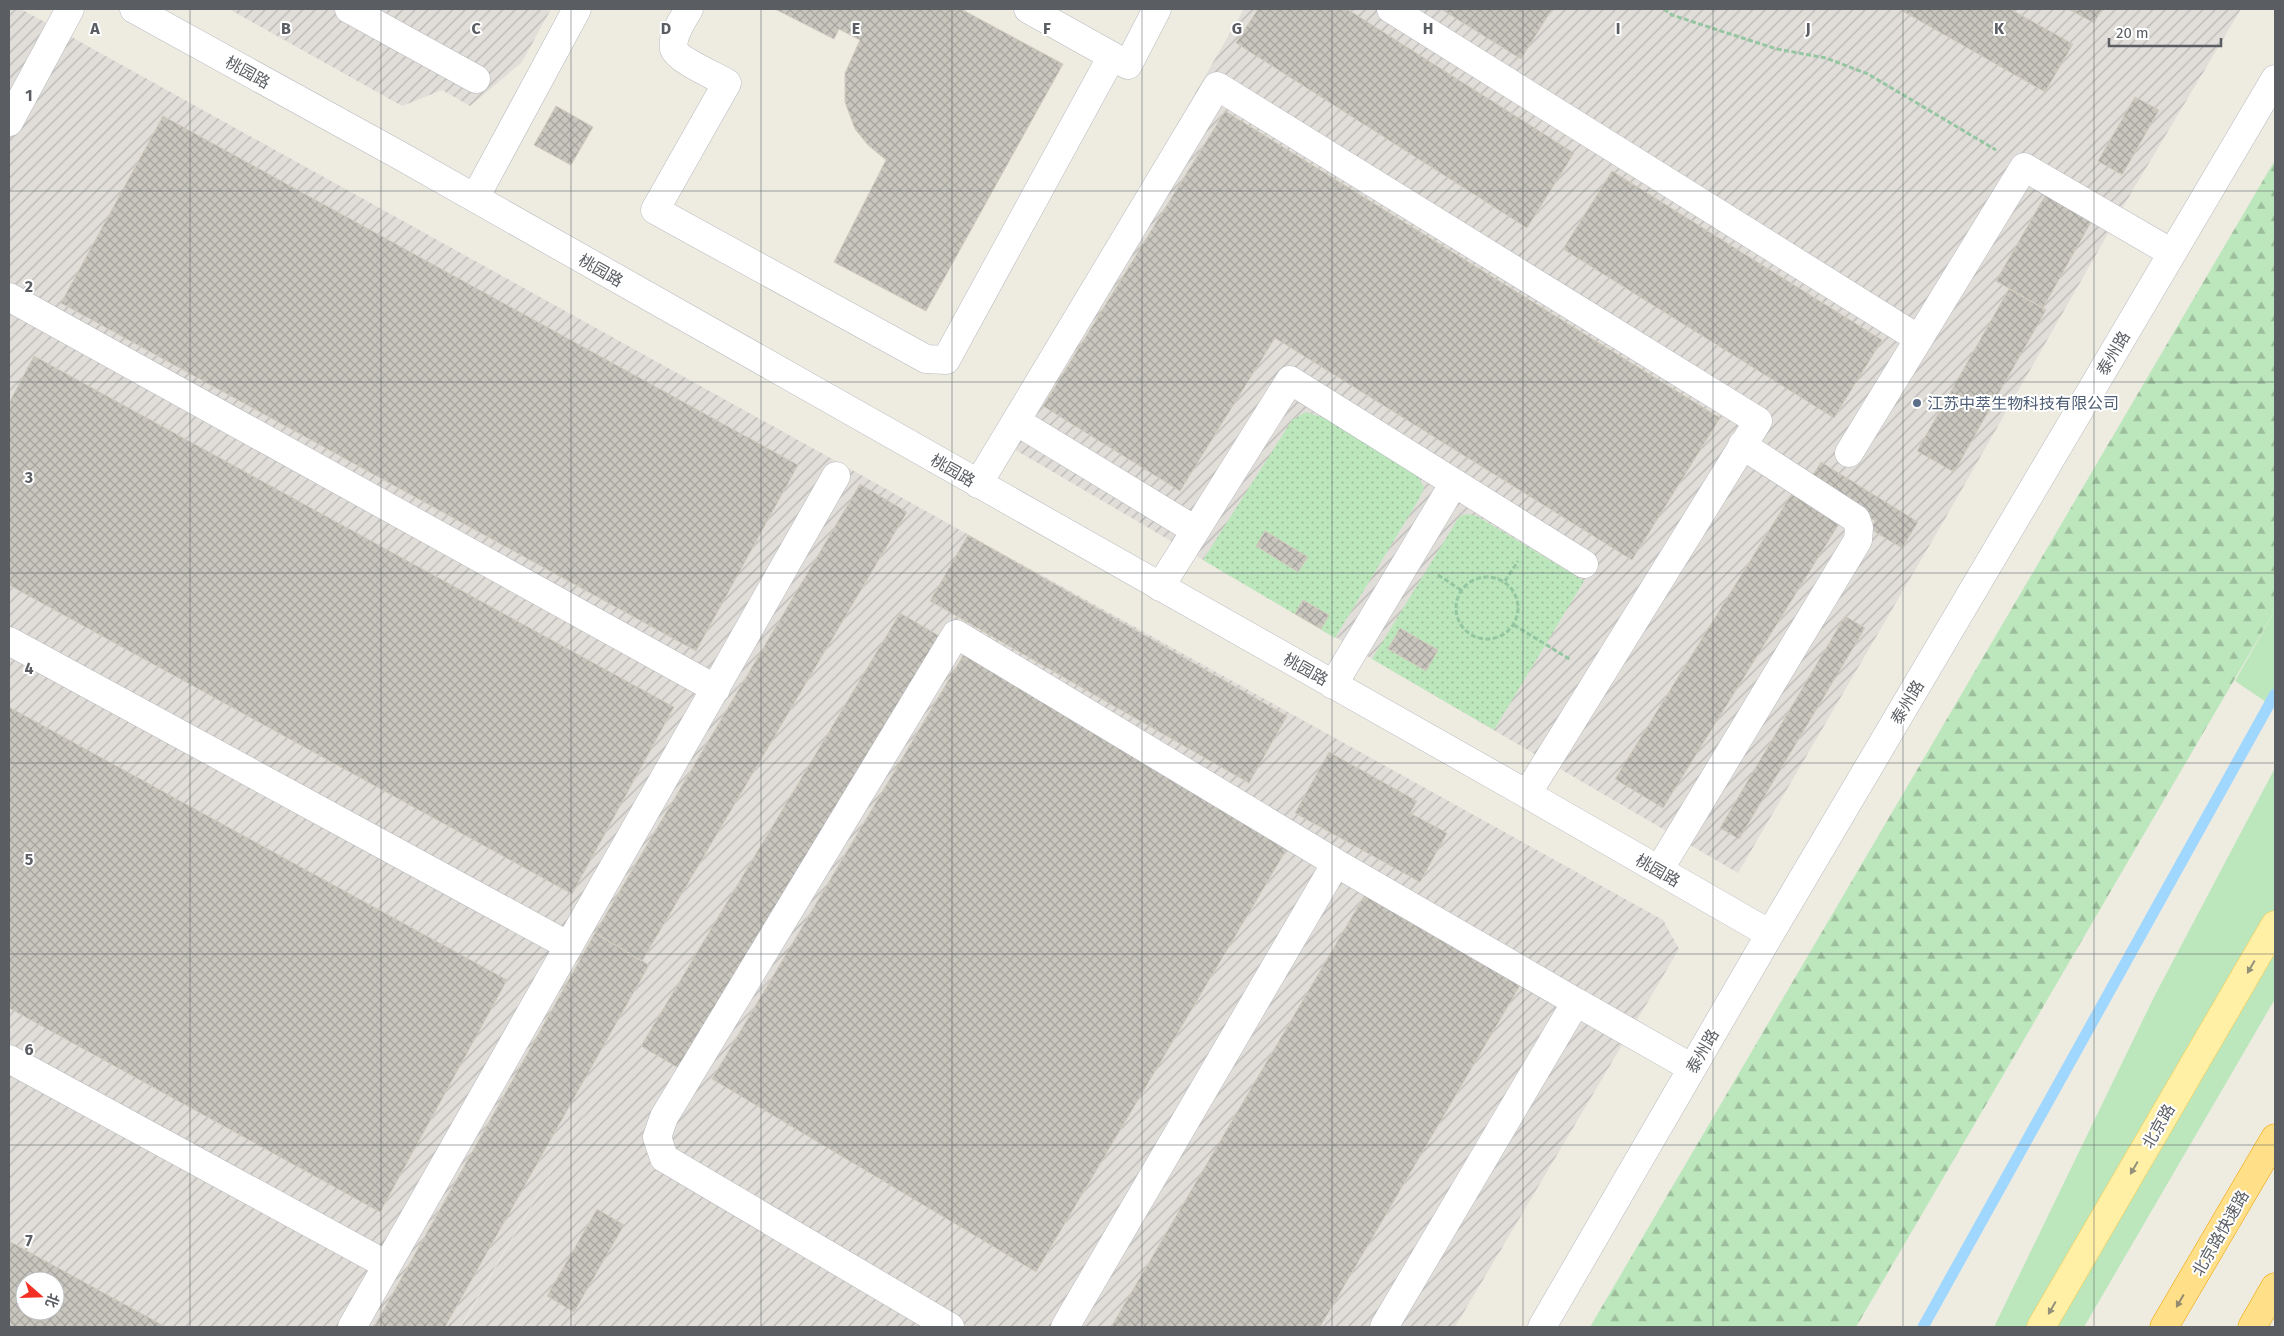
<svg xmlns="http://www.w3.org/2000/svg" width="2284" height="1336" viewBox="0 0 2284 1336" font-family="'Fira Sans','Noto Sans SC',sans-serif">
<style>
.industrial{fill:url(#industrial-furrows);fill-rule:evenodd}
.grass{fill:#bce7bc}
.forest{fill:url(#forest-firs)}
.garden{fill:url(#garden-dots)}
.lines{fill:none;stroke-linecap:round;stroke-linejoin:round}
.stream{stroke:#a0d7ff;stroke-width:11}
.building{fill:url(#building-cross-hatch);stroke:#d3cdbf;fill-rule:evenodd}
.minor-casing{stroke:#b7babf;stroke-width:29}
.major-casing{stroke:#f9c84f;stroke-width:29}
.highway-casing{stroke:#efa200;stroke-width:29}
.path{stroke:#93c6a1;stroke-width:3;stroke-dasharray:5 2.5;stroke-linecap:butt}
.minor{stroke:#fff;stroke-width:28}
.major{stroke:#fff0a5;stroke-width:28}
.highway{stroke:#ffdf87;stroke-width:28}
.oneway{fill:#94917a}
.oneway2{fill:#948b70}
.grid{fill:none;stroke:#5a5e63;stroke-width:1;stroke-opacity:0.55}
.service-dot{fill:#5c6f8a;stroke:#fff;stroke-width:2}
.labels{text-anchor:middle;stroke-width:4;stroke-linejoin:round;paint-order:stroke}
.street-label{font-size:16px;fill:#5a5e63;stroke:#fff}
.service-label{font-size:16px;fill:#4e5e75;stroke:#fff;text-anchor:start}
.grid-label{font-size:16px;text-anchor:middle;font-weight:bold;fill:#5a5e63;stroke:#fff;stroke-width:4;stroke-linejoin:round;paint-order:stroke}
</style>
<defs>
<pattern id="industrial-furrows" width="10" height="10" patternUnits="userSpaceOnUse" patternTransform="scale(1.25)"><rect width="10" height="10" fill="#e1ded9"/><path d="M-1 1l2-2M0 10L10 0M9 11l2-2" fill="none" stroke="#b9b7b4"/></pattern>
<pattern id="forest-firs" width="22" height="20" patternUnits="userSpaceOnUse" patternTransform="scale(1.25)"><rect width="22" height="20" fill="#bce7bc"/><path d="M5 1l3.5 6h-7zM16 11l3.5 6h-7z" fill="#9cbe9c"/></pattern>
<pattern id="garden-dots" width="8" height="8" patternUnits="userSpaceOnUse" patternTransform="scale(1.25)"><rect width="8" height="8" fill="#bce7bc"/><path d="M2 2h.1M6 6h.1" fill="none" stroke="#9cbe9c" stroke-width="1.8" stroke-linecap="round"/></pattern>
<pattern id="building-cross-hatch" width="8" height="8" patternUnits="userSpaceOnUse" patternTransform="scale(1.25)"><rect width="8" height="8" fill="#c9c6be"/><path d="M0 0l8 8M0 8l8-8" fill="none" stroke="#a6a49e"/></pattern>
</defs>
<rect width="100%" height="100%" fill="#eeebe1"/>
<path class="industrial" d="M9 9H21L1663 920 1679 949 1455 1327H461L644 1013 460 1327H9ZM25 1281H55V1311H25Z
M229 9H551L522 62 470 106 442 90 402 106Z
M1244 9H2241L2134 188 1946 517 1738 873 995 438Z"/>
<path class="grass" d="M2275 610V708L2235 681Z
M2275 768V999L2084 1327H1994L2155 995Z"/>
<path class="forest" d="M2275 160V610L1856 1327H1590Z"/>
<path class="garden" d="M1306 412 1324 418 1418 476 1424 488 1419 499 1335 638 1203 560 1292 420Z
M1467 514 1477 516 1584 581 1494 730 1372 659 1459 517Z"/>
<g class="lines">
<path class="stream" d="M1923 1327 2275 694"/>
</g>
<path class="building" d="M775 9H961L1063 64 926 311 834 262 886 160 868 145 855 129 845 102V73L860 40 839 29 834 39Z
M1258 9H1347L1574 153 1527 228 1236 43Z
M1441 9H1552L1521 59Z
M1899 9H2010L2073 44 2045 92Z
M2068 9H2102L2094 23Z
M2135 97 2159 110 2122 175 2098 161Z
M556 106 593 127 571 165 534 145Z
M1225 111 1720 418 1632 560 1275 338 1180 491 1043 406Z
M163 116 798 465 696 651 61 303Z
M1612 171 1882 340 1834 418 1563 249Z
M2050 187 2096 213 2043 308 1996 281Z
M2009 289 2046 310 1954 472 1917 451Z
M34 356 674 707 572 894 9 585V403Z
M1821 462 1918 522 1902 548 1870 529 1875 521 1810 480Z
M860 484 907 512 642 961 595 933Z
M1794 490 1842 519 1663 808 1615 779Z
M1265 531 1308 557 1298 572 1256 546Z
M968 535 1287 716 1249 783 930 601Z
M1303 600 1329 615 1321 629 1295 614Z
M900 613 941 637 682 1070 641 1046Z
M1845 616 1865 628 1739 839 1720 828Z
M1400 628 1438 650 1426 671 1388 649Z
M964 654 1288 847 1036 1272 712 1079Z
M9 707 507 980 380 1212 9 1008Z
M1329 752 1417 801 1410 813 1447 833 1420 882 1295 813Z
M1367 891 1522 982 1320 1327H1111Z
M595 933 649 965 445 1327H374Z
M597 1209 624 1225 574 1312 547 1296Z
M9 1241 166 1327H9ZM25 1281H55V1311H25Z"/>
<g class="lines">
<defs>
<path id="minor" d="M134 9 399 155 1527 794 1770 934
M349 9 476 79
M689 9C683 19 671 37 674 49 678 60 715 76 727 83L655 210 926 359 946 360 1112 56
M1028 9 1128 65 1157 9
M1391 9 1919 339
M9 122 70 9
M475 198 577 9
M9 297 716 689
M1849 453 2024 167 2172 253
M978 484 1016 421
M1195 530 1016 421 1217 86 1758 421 1527 794
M1160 587 1290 380 1584 564
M9 641 569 946
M1333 685 1454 483
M1659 870 1858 540 1859 528 1856 519 1742 445
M9 1059 387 1265
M352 1327 836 476
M950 1327 664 1158 657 1137 664 1117 956 634 1336 863
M1065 1327 1336 863 1576 1002
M1384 1327 1576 1002 1692 1068
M1542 1327 1770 934 2275 79"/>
<path id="major" d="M2041 1327 2275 925"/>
<path id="highway" d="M2164 1327 2275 1138
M2252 1327 2275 1287"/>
</defs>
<use href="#minor" class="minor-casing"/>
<use href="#major" class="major-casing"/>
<use href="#highway" class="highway-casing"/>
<path class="path" d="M1664 9 1672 15 1727 33 1777 49 1826 58 1868 74 1996 150
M1438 575 1461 590
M1456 608a31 31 0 1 1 62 0a31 31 0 1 1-62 0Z
M1505 581 1518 561
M1514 625 1571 660"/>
<use href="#minor" class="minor"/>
<use href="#major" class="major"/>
<use href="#highway" class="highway"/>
</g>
<defs><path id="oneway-solid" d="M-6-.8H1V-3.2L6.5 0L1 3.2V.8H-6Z" transform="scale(1.25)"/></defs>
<g class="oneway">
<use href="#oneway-solid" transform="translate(2251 967) rotate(120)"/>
<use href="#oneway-solid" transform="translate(2134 1168) rotate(120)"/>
<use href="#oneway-solid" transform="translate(2052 1308) rotate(120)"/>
</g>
<use class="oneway2" href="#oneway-solid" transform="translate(2180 1301) rotate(120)"/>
<path class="grid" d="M190 9V1327M381 9V1327M571 9V1327M761 9V1327M952 9V1327M1142 9V1327M1332 9V1327M1523 9V1327M1713 9V1327M1903 9V1327M2094 9V1327M9 191H2275M9 382H2275M9 573H2275M9 763H2275M9 954H2275M9 1145H2275"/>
<circle class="service-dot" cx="1917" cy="403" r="5"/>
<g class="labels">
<g class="street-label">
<text transform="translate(248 72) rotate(29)" y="6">桃园路</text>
<text transform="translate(601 270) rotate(30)" y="6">桃园路</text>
<text transform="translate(2113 353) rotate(-59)" y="6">泰州路</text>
<text transform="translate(953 470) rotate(30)" y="6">桃园路</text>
<text transform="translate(1306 669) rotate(29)" y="6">桃园路</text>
<text transform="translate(1907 702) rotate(-59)" y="6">泰州路</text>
<text transform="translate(1658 870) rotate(30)" y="6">桃园路</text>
<text transform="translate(1702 1051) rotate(-60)" y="6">泰州路</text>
<text transform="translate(2158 1126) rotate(-60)" y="6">北京路</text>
<text transform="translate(2220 1233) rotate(-60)" y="6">北京路快速路</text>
</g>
<g class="service-label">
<text x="1927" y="409">江苏中萃生物科技有限公司</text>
</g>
</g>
<g class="grid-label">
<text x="95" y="34">A</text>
<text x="286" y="34">B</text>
<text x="476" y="34">C</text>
<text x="666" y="34">D</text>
<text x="856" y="34">E</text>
<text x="1047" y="34">F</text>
<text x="1237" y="34">G</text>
<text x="1428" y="34">H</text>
<text x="1618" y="34">I</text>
<text x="1808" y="34">J</text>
<text x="1999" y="34">K</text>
<text x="29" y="101">1</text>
<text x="29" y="292">2</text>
<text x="29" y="483">3</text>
<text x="29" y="674">4</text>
<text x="29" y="865">5</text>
<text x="29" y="1055">6</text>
<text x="29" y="1246">7</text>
</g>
<rect width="2284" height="1336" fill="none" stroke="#5a5e63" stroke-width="20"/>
<g transform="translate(40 1296) rotate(110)"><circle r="24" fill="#ffffff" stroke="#bdbfc1"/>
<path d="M0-4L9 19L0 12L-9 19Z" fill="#f33022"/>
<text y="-8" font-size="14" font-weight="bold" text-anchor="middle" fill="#5a5e63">北</text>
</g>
<path d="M2109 38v8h112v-8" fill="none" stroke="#5a5e63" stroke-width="2.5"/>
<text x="2116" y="38" font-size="15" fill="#5a5e63" stroke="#ffffff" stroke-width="4" paint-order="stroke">20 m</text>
</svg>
